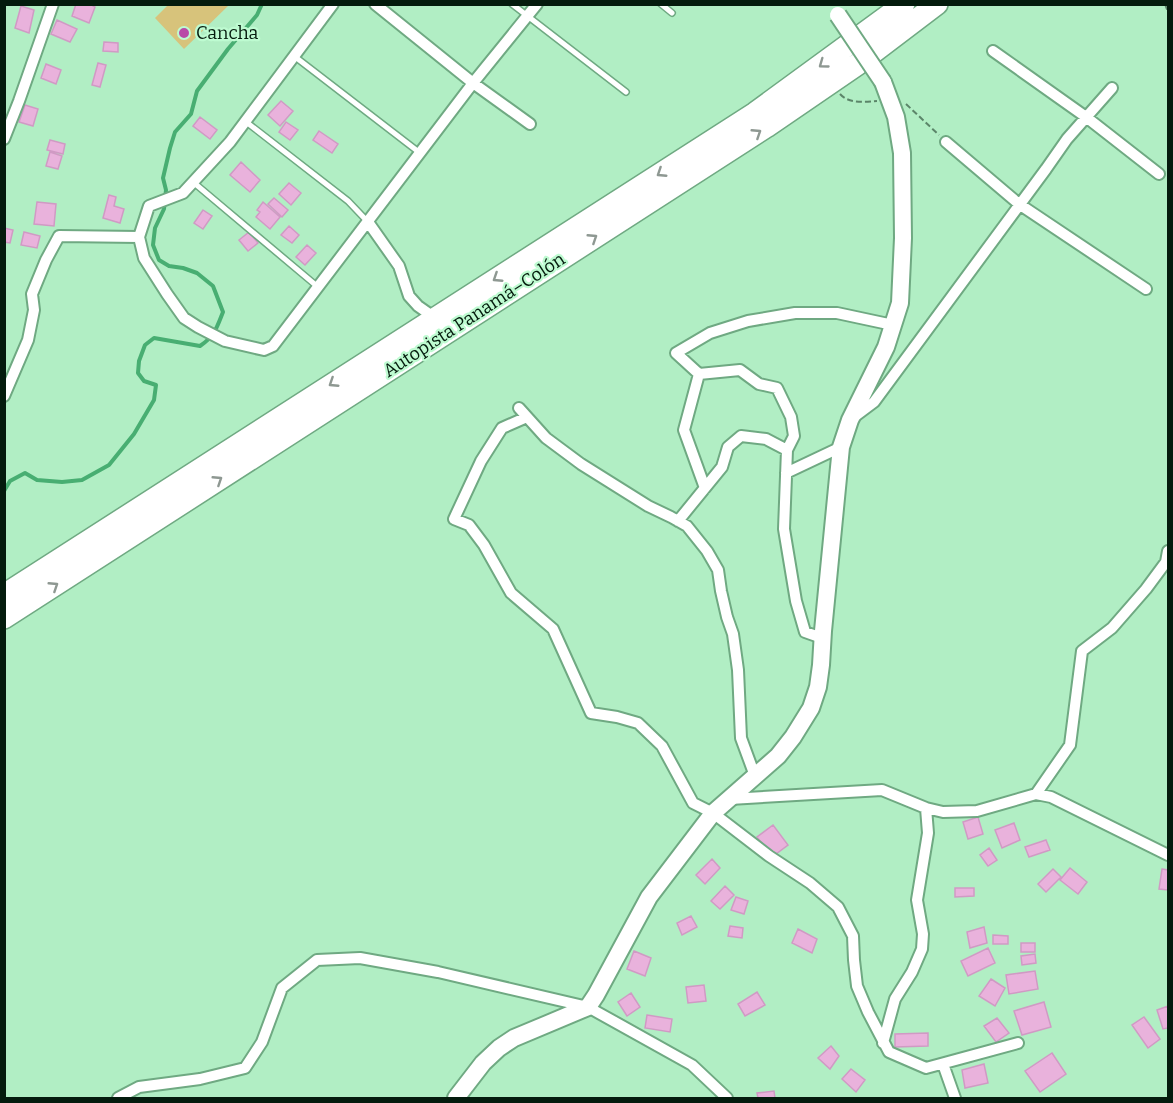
<svg xmlns="http://www.w3.org/2000/svg" width="1173" height="1103" viewBox="0 0 1173 1103" font-family="Bitter,serif">
<style>
.green{fill:#d7c37b}
.lines{fill:none;stroke-linecap:round;stroke-linejoin:round}
.stream{stroke:#48ae72;stroke-width:4}
.building{fill:#e9b2dc;stroke:#d09ac4;stroke-width:1.5}
.lane-casing{stroke:#6fa982;stroke-width:8}
.street-casing{stroke:#6fa982;stroke-width:14}
.secondary-casing{stroke:#6fa982;stroke-width:20}
.highway-casing{stroke:#6fa982;stroke-width:24}
.path{stroke:#5b8569;stroke-width:2;stroke-dasharray:6 3;stroke-linecap:butt}
.lane{stroke:#fff;stroke-width:5}
.street{stroke:#fff;stroke-width:10}
.secondary{stroke:#fff;stroke-width:16}
.highway{stroke:#fff;stroke-width:21}
.secondary-bridge-casing{stroke:#6fa982;stroke-width:20;stroke-linecap:butt}
.secondary-bridge{stroke:#fff;stroke-width:16}
.oneway{stroke:#8e9892}
.poi-dot{fill:#b94aa7;stroke:#befbd1;stroke-width:2}
.labels{text-anchor:middle;stroke-width:4.5;stroke-linejoin:round;paint-order:stroke}
.poi-label{font-size:18px;fill:#041b0d;stroke:#befbd1;text-anchor:start}
.street-label{font-size:18px;fill:#041b0d;stroke:#befbd1}
</style>
<rect width="100%" height="100%" fill="#b1eec4"/>
<path class="green" d="M168 5 169 4 229 5 184 49 155 18Z"/>
<g class="lines">
<path class="stream" d="M4 491 10 481 25 473 37 480 62 482 82 480 109 465 134 434 154 400 156 385 144 381 138 373 139 361 145 345 154 338 200 346C215 336 217 327 223 312L213 286 197 273 183 268 169 266 159 260 153 245 155 228 164 209 166 190 163 178 170 148 175 132 191 114 197 91 228 49 257 15 262 4"/>
</g>
<path class="building" d="M76 4H90L95 7 89 23 72 16Z
M21 6 34 10 29 33 15 28Z
M57 20 77 29 70 42 51 34Z
M104 42 118 43V52L103 51Z
M98 63 106 65 100 87 92 85Z
M46 64 61 70 56 84 41 78Z
M281 101 293 111 280 126 268 115Z
M25 105 38 109 33 126 19 122Z
M200 117 217 130 210 139 193 126Z
M286 122 298 130 290 140 279 132Z
M319 131 338 144 332 153 313 140Z
M50 140 65 144 63 154 47 150Z
M50 152 62 156 58 169 46 166Z
M241 162 260 180 250 192 230 175Z
M289 183 301 193 291 205 279 194Z
M109 195 116 197 114 206 124 209 120 223 103 218Z
M274 198 288 210 282 217 268 204Z
M37 202 56 204 54 226 34 224Z
M263 202 280 217 270 229 256 217 260 212 257 210Z
M203 210 212 216 203 229 194 223Z
M289 226 299 235 292 243 281 235Z
M4 228 13 230 10 243 4 242Z
M24 232 40 236 37 248 21 245Z
M249 232 258 243 248 251 239 240Z
M307 245 316 253 305 265 296 257Z
M978 817 983 834 968 839 963 822Z
M1014 823 1020 840 1002 848 995 830Z
M773 825 788 845 772 857 757 837Z
M1046 840 1050 850 1029 857 1025 847Z
M989 848 997 860 988 866 980 855Z
M712 859 720 868 705 884 696 875Z
M1070 868 1087 882 1078 894 1060 880Z
M1053 869 1061 877 1046 892 1038 884Z
M1162 869 1168 870V890L1159 889Z
M725 886 734 895 720 909 711 901Z
M955 888H974V896L955 897Z
M736 897 748 901 744 914 731 910Z
M691 916 697 927 682 935 677 923Z
M730 926 743 928 742 938 728 936Z
M984 927 987 943 970 948 967 932Z
M798 929 817 939 812 953 792 943Z
M993 935 1008 936V944H993Z
M1021 943H1035V952H1021Z
M988 948 995 963 968 976 961 961Z
M634 951 651 958 645 976 627 969Z
M1035 954 1036 963 1022 965 1021 956Z
M1035 971 1038 989 1009 994 1006 975Z
M991 979 1005 988 995 1006 979 996Z
M704 985 706 1001 688 1003 686 987Z
M757 992 765 1005 745 1016 738 1004Z
M631 993 640 1007 627 1016 618 1002Z
M1044 1002 1051 1027 1022 1035 1014 1011Z
M1168 1006V1028L1163 1029 1157 1010Z
M647 1015 672 1019 670 1032 645 1028Z
M1144 1017 1160 1039 1148 1048 1132 1025Z
M997 1018 1009 1033 996 1042 984 1026Z
M928 1033V1046L895 1047V1034Z
M831 1046 839 1056 830 1069 818 1058Z
M1052 1053 1066 1074 1040 1092 1025 1071Z
M984 1064 988 1083 965 1088 962 1070Z
M851 1069 865 1080 856 1092 842 1079Z
M774 1091 775 1098H758L757 1093Z"/>
<g class="lines">
<defs>
<path id="lane" d="M512 4 626 92
M661 4 672 13
M294 56 420 153
M245 121 348 201 368 222
M193 182 318 287"/>
<path id="street" d="M375 4 473 83 530 124
M993 51 1086 117 1159 174
M4 139 19 101 53 4
M946 142 1019 204 1146 289
M368 222 399 266 409 296 418 306 435 318
M139 237 144 258 167 294 184 318 198 327 225 341 264 350 273 346 473 83 537 4
M699 374 684 430 705 488
M4 396 28 340 34 310 32 294 46 260 59 236 139 237 149 206 183 193 230 142 333 4
M519 408 546 438 581 464 648 506 671 517 687 526 707 551 718 570 721 591 727 617 733 634 738 670 741 738 755 776
M527 417 502 428 481 461 454 519 469 525 484 545 511 593 553 629 591 713 617 717 638 723 662 746 693 803 713 813 769 856 810 883 838 907 853 936 854 960 857 986 868 1012 889 1052 926 1068 1018 1043
M854 417 874 402 1046 169 1067 139 1112 88
M787 450 794 436 791 417 777 388 759 384 740 370 699 374 676 353 710 333 748 321 795 313H837L893 325
M786 473 841 447
M678 521 722 467 728 447 741 436 766 439 787 450 784 529 796 601 805 632 822 638
M1036 794 1070 745 1082 651 1112 628 1146 589 1166 562 1168 551
M730 799 882 790 926 808 943 812 977 811 1036 794 1051 797 1168 855
M883 1043 895 999 912 972 922 949 923 934 917 900 928 833 926 808
M943 1064 955 1098
M118 1098 139 1087 200 1079 245 1068 262 1042 282 988 317 960 360 958 438 972 588 1007 692 1065 727 1098"/>
<path id="secondary" d="M456 1098 483 1063 499 1048 514 1038 588 1007 596 995 649 897 713 813 778 756 793 737 811 708 818 687 821 665 823 631 841 447 850 420 886 347 900 303 903 238 902 153 896 117 883 82"/>
<path id="highway" d="M4 595 755 113 904 4
M4 618 766 127 858 64 937 4"/>
</defs>
<use href="#lane" class="lane-casing"/>
<use href="#street" class="street-casing"/>
<use href="#secondary" class="secondary-casing"/>
<use href="#highway" class="highway-casing"/>
<path class="path" d="M1165 4 1168 12
M840 94C849 104 864 102 877 101
M906 104 939 135"/>
<use href="#lane" class="lane"/>
<use href="#street" class="street"/>
<use href="#secondary" class="secondary"/>
<use href="#highway" class="highway"/>
<defs>
<path id="secondary-bridge" d="M838 15 883 82"/>
</defs>
<use href="#secondary-bridge" class="secondary-bridge-casing"/>
<use href="#secondary-bridge" class="secondary-bridge"/>
</g>
<defs><path id="oneway-chevron" d="M-2-3.5L2.5 0L-2 3.5" fill="none" stroke-width="1.6" stroke-linecap="round" stroke-linejoin="round" transform="scale(1.5)"/></defs>
<g class="oneway">
<use href="#oneway-chevron" transform="translate(823 64) rotate(144)"/>
<use href="#oneway-chevron" transform="translate(757 133) rotate(-33)"/>
<use href="#oneway-chevron" transform="translate(661 173) rotate(147)"/>
<use href="#oneway-chevron" transform="translate(593 238) rotate(-33)"/>
<use href="#oneway-chevron" transform="translate(497 278) rotate(147)"/>
<use href="#oneway-chevron" transform="translate(333 383) rotate(147)"/>
<use href="#oneway-chevron" transform="translate(218 480) rotate(-33)"/>
<use href="#oneway-chevron" transform="translate(54 586) rotate(-33)"/>
</g>
<circle class="poi-dot" cx="184" cy="33" r="6"/>
<g class="labels">
<g class="poi-label">
<text x="196" y="39">Cancha</text>
</g>
<g class="street-label">
<text transform="translate(474 315) rotate(-33)" y="6">Autopista Panamá–Colón</text>
</g>
</g>
<rect width="1173" height="1103" fill="none" stroke="#041b0d" stroke-width="12"/>
</svg>
